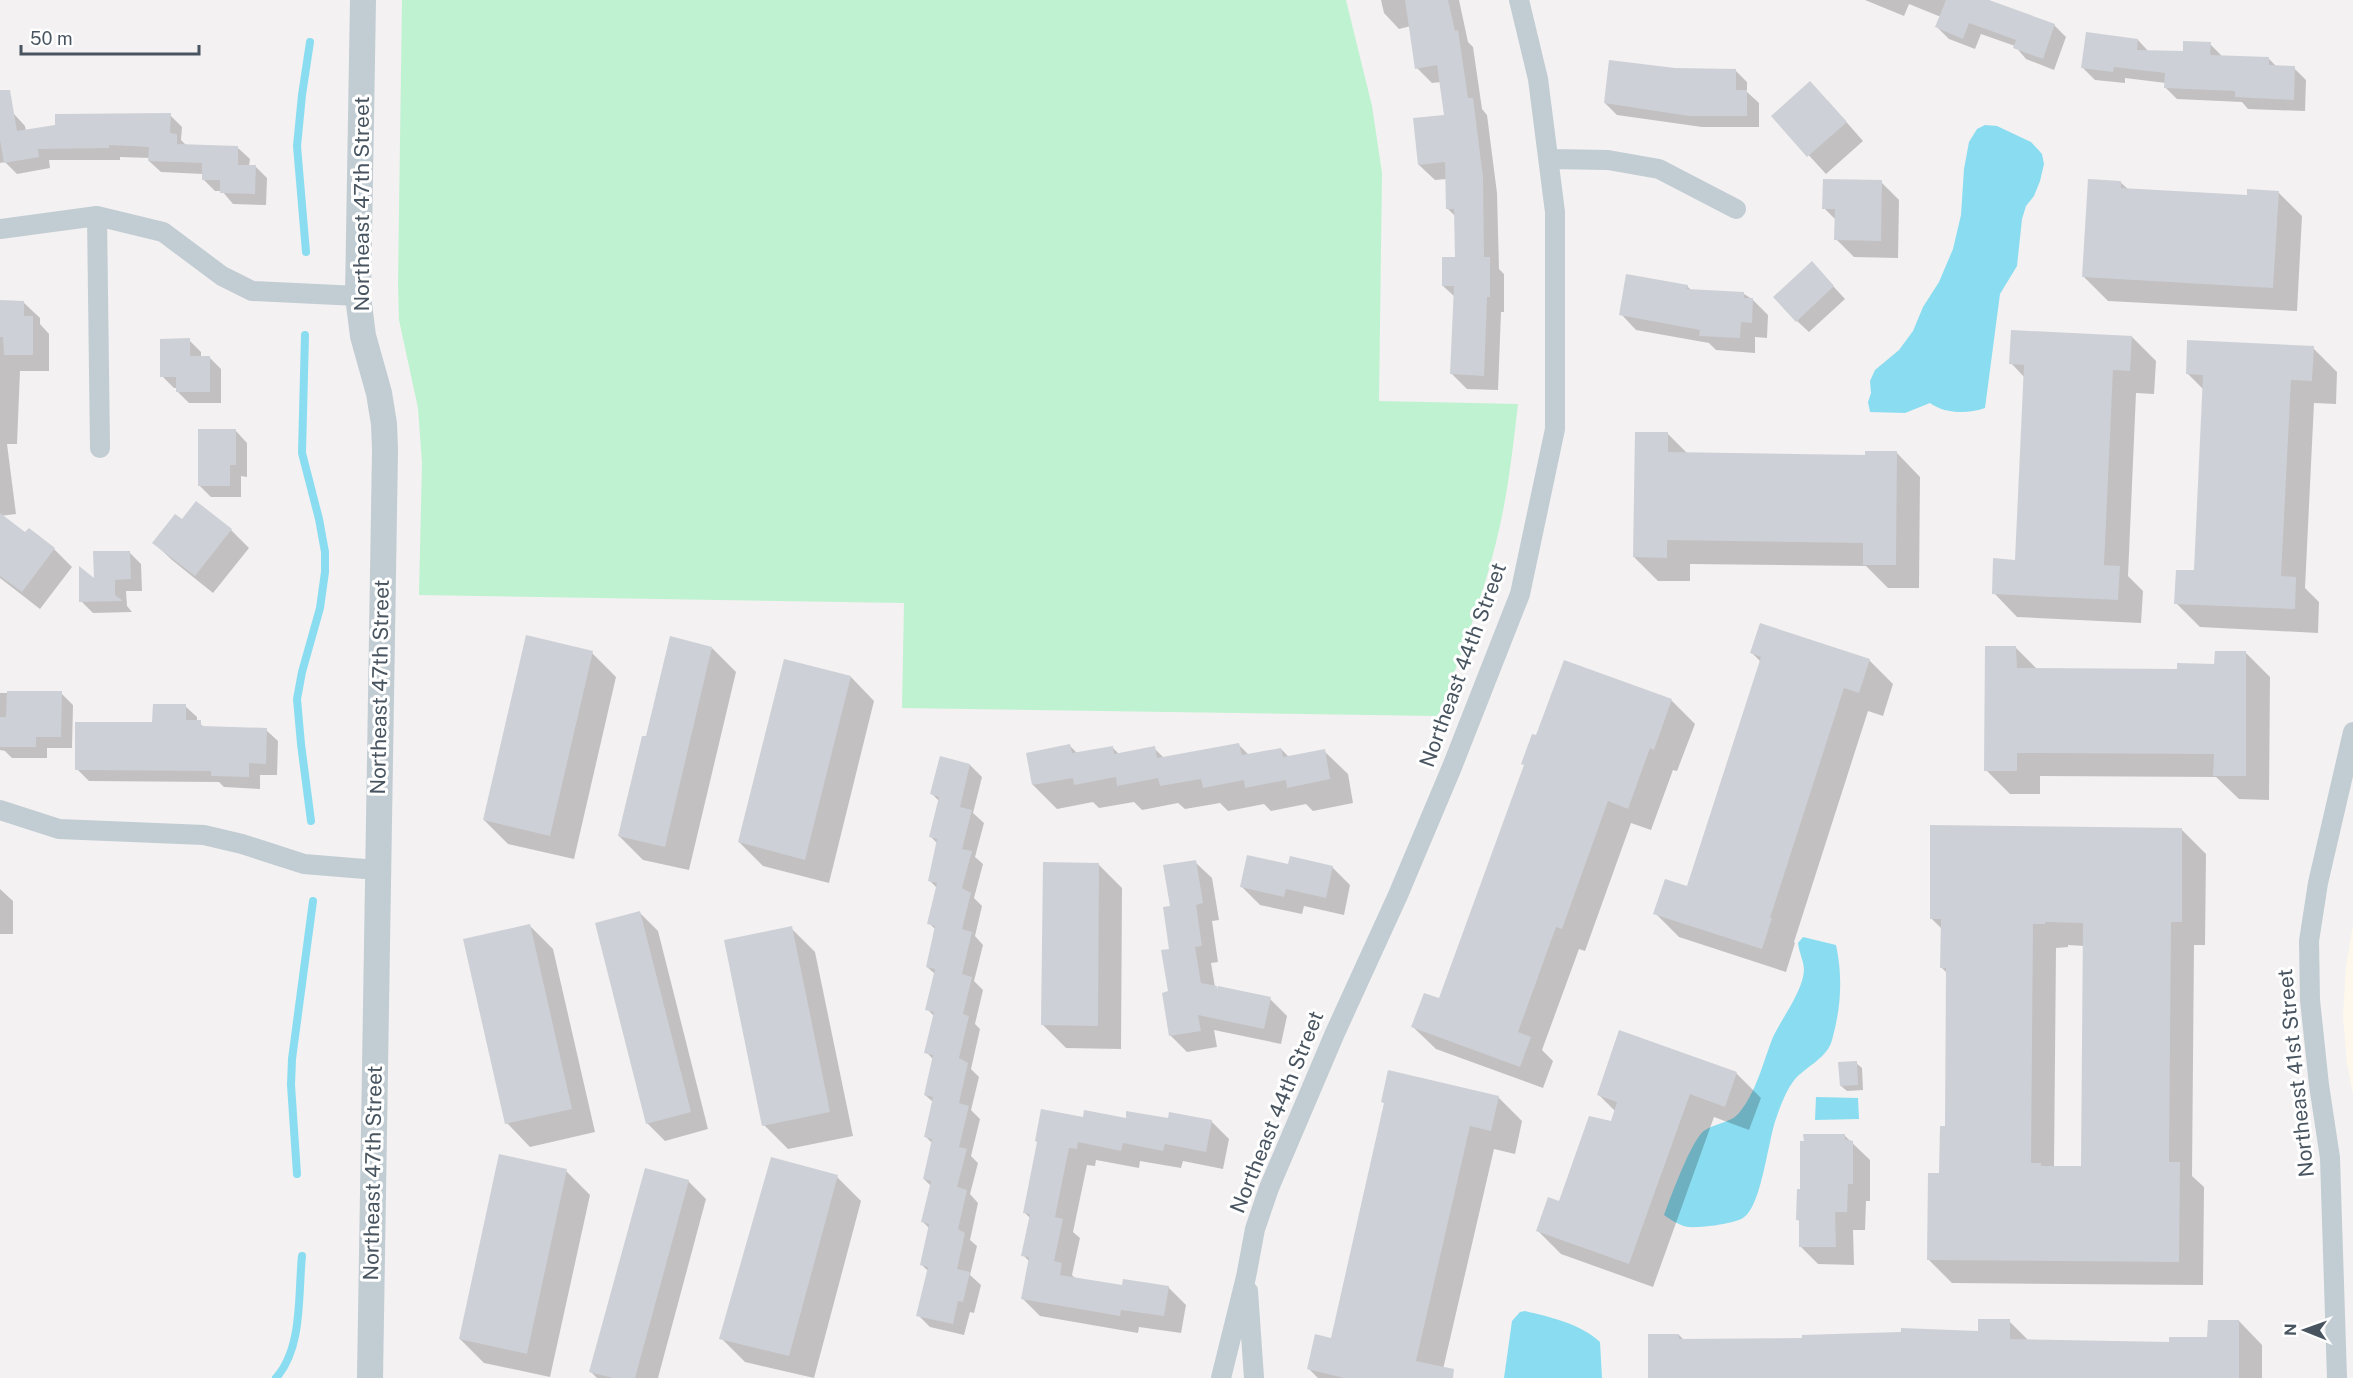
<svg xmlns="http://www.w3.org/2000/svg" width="2353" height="1378" viewBox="0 0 2353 1378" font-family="'Public Sans',sans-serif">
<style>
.commercial{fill:#fdf8eb}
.green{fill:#bff2d1}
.water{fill:#8addf0}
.shadow{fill:#0003;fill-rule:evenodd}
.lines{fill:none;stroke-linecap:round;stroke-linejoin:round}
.stream{stroke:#8addf0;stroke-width:8}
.building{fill:#cdd0d6;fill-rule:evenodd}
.minor{stroke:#c1ccd3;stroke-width:20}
.tertiary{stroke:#c1ccd3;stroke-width:26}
.labels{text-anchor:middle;stroke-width:6;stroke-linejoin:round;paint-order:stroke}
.street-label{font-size:21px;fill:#485560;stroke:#fff}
</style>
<rect width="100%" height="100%" fill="#f3f1f1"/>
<path class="commercial" d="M2353 924V1095L2347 1064 2343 1016 2346 966Z"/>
<path class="green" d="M402 0H1346L1372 106 1382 173 1379 401 1518 404C1515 430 1512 456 1508 482 1496 563 1467 640 1438 716L902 708 904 603 419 595 422 463 418 408 399 320 398 284Z"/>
<path class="water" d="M1985 125 1997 126 2031 142 2042 154 2044 164 2040 181 2034 196 2026 206 2022 219 2017 266 2000 294 1985 408C1968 414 1945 414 1930 403L1905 413 1870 412 1868 402 1871 393 1870 381 1875 370 1899 350 1913 331 1923 307 1939 282 1953 249 1961 215 1964 169 1969 142 1977 129Z
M1803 937 1836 945C1843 977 1841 1008 1832 1040 1828 1057 1806 1067 1795 1079 1787 1089 1781 1104 1777 1116 1768 1138 1762 1207 1743 1218 1733 1224 1700 1228 1689 1227 1680 1226 1671 1220 1664 1215 1671 1196 1688 1150 1700 1135 1709 1123 1729 1125 1739 1113 1757 1091 1763 1062 1773 1037 1782 1018 1803 991 1804 970 1804 962 1799 952 1798 943Z
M1816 1097 1858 1098 1859 1119 1815 1120Z
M1525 1311C1550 1317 1581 1324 1600 1342L1602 1378H1504L1512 1321 1520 1312Z"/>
<path class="shadow" d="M1381 0H1459L1468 42 1473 47 1482 109 1487 115 1497 193 1499 269 1504 274V312H1501L1498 390 1467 389 1452 374 1455 297 1443 286 1457 258 1456 217 1447 208V179L1435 180 1419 165 1446 116 1441 82 1432 83 1417 68 1411 26 1399 29 1384 13Z
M1865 0H1987L2054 25 2066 37 2054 70 2026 59 2015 46 1981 34 1975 49 1949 39 1937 27 1941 17 1909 4 1904 16Z
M2138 40 2149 52 2184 53 2210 44 2222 56 2269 59 2277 67 2294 68 2306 80 2305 111 2248 109 2242 102 2177 99 2166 88V83L2125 78V83L2095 80 2083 68Z
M1675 70H1735L1747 82V92L1759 103V127H1702L1617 115 1605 103Z
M1828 101 1863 141 1826 174 1773 116Z
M14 114 25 126 26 131 170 115 182 127 181 140 187 146 238 148 250 159 249 166H255L267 178 266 205 233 204 222 191H215L203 179V174L161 172 149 161 150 158 120 157V160H49L50 168 17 174 5 162 0 163V117Z
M1881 182 1899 200 1898 258 1854 257 1836 239V220L1824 208Z
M2120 182 2128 189 2248 196 2278 192 2302 216 2297 311 2108 301 2084 277Z
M1823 275 1845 299 1809 332 1797 321Z
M1687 286 1692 291 1744 294 1752 299 1768 315 1767 338 1755 337V353L1716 350 1709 343 1636 330 1621 314Z
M0 302H23L40 318V324L49 334V371H20L17 444H7L16 514 0 516Z
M2132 337 2156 361 2154 394 2136 393 2128 576 2143 591 2141 623 2017 617 1994 593 2016 561 2025 378 2011 363Z
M189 340 201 352V357H209L221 369V403H189L177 391V388H174L162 376Z
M2313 348 2337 372 2336 404 2314 403 2305 588 2319 602 2318 633 2200 627 2176 603 2195 572 2204 390 2188 374Z
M236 431 247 443V477L241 476V497H211L199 485Z
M1668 434 1688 454 1866 456 1897 453 1920 477 1919 588H1888L1866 566 1690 564V581H1658L1634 557Z
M182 521 231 530 249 548 213 593 172 560 154 543Z
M0 525 26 535 29 530 54 549 72 567 40 609 0 578Z
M129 552 141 564 142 591H126L127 606 132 612 93 613 81 601 96 581Z
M712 648 736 672 689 870 643 860 619 836 647 738Z
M2016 648 2037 669 2179 670 2216 665 2246 653 2270 677 2269 800 2239 799 2216 777 2040 776V794H2010L1986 770Z
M592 653 616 677 574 859 508 844 484 820Z
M1752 653 1869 660 1893 684 1883 716 1868 711 1794 942 1795 943 1786 972 1679 937 1655 913 1688 888 1761 662Z
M1564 662 1672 701 1695 724 1677 771 1673 770 1651 830 1631 823 1585 951 1579 949 1542 1050 1553 1061 1543 1088 1436 1049 1413 1027 1440 1000Z
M851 677 874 701 829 883 763 866 739 842Z
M0 693H61L73 705 72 748H47V758H12L5 751 0 750Z
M185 706 197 717V722L206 728 266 730 278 741 277 775H260V789L224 787 219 782 89 781 77 769Z
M1239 745 1249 755 1281 749 1289 757 1324 751 1348 774 1353 803 1313 811 1306 804 1271 811 1264 804 1228 811 1220 803 1185 809 1178 803 1142 810 1134 802 1099 808 1093 802 1057 809 1033 785 1070 746 1078 754 1112 747 1119 754 1154 748 1165 759Z
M941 758 970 765 982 777 973 813 984 823 975 857 983 864 974 898 982 906 975 936 983 945 974 981 983 990 975 1024 980 1029 971 1069 979 1077 971 1110 980 1119 971 1156 978 1163 970 1194 978 1203 970 1240 977 1246 970 1275 981 1285 974 1313 970 1312 964 1335 930 1327 918 1315 928 1271 922 1265 930 1229 923 1222 931 1186 924 1179 933 1144 926 1137 933 1102 925 1095 934 1060 926 1052 934 1016 927 1009 935 974 927 967 936 930 929 923 937 888 929 880 938 844 931 837 940 802 932 794Z
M2182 830 2206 854 2205 945H2194L2192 1176 2204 1187 2203 1285 1952 1283 1928 1259 1946 1127 1948 974 1942 968V929L1931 918ZM2068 945 2084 946 2083 1168 2054 1167 2056 948 2068 947Z
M1195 862 1212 878 1219 920 1212 921 1218 962 1211 963 1215 987 1218 990 1270 999 1287 1016 1281 1044 1214 1030 1217 1047 1187 1052 1170 1035 1171 907Z
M1098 864 1122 888 1121 1049 1066 1048 1042 1024Z
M1290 865 1332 867 1350 885 1344 915 1304 906 1302 914 1260 905 1242 887Z
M0 889 13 901V934H0Z
M640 913 658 931 708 1129 665 1141 647 1123Z
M529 925 553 949 595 1132 530 1147 507 1123Z
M791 928 815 952 853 1136 788 1149 764 1125Z
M1620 1032 1737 1074 1761 1098 1749 1130 1714 1117 1653 1287 1561 1254 1537 1230 1560 1203 1612 1123 1615 1111 1598 1094Z
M1856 1063 1862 1068 1863 1090 1847 1091 1841 1086Z
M1498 1097 1522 1121 1515 1154 1494 1149 1441 1378H1318L1309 1369 1332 1339 1385 1104 1382 1101Z
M1084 1119 1211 1121 1229 1139 1223 1169 1183 1161 1181 1168 1140 1161 1139 1168 1096 1160 1095 1166 1087 1165 1073 1232 1080 1238 1072 1275 1076 1279 1123 1286 1168 1287 1186 1305 1181 1333 1139 1327 1138 1333 1040 1316 1022 1298 1030 1262 1023 1255 1031 1219 1024 1212Z
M1844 1135 1870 1160V1201H1866L1865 1230H1853L1854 1265 1818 1264 1800 1246V1222L1798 1220 1801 1191Z
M566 1171 590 1195 550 1377 484 1363 460 1339Z
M837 1177 861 1201 814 1378 745 1362 721 1338Z
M688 1181 706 1199 658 1378H597L591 1372Z
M2009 1321 2029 1341 2170 1344 2208 1338 2239 1321 2262 1345V1378H1649L1679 1335 1684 1340H1803L1980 1332Z"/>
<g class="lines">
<path class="stream" d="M306 252 297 146 302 95 310 42
M305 335 302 453 319 519 325 552V572L320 608 302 672 297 699 301 744 311 821
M297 1174 291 1085 292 1059 313 901
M276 1378C303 1348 298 1294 302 1256"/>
</g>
<path class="building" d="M1405 0H1448L1455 31 1458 30 1468 98H1473L1483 177 1484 257H1490V297H1487L1484 376 1450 374 1454 286H1442V257H1455L1454 209H1446L1445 162 1418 165 1413 118 1444 115 1437 65 1415 69Z
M1946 0H1989L2055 24 2043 59 2013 48 2016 40 1969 23 1963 39 1935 27Z
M2086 32 2138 39 2137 50 2183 51V41L2211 42 2210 55 2269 57V65L2295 66 2294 100 2235 97V91L2164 88 2165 73 2114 67 2113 72 2081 68Z
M1609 60 1675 68 1736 69V90H1747V116H1689L1604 103Z
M1810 81 1847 122 1807 157 1771 116Z
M0 90H10L17 131 55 125V114L171 113 170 133 177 134V144L238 146V165H256L255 194 220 193V180H202V163L148 161 149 147 109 145V148L38 149 39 157 4 163 0 140Z
M1823 179 1882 180 1881 241 1834 240 1835 209H1822Z
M2088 179 2121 181V188L2247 195V189L2279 191 2273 288 2082 277Z
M1812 261 1834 286 1796 322 1773 297Z
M1626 274 1688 285 1687 289 1744 292V298H1753L1752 323 1741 322 1740 338 1699 336 1700 330 1619 315Z
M0 300 24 301V316H33V355H4L3 337H0Z
M2011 330 2132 336 2130 371 2113 370 2104 565 2120 566 2118 600 1992 594 1993 558 2015 560 2024 365 2009 364Z
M190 338V356H210V392H176V377H160V339Z
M2187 340 2314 346 2312 381 2291 380 2281 576 2296 577 2295 609 2174 604 2176 570H2194L2203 375 2186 374Z
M198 429H236V465H230V486H198Z
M1635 432H1668V452L1865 455V451H1897L1896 565H1863V543L1667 540V558L1633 557Z
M196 501 232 529 195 576 152 543 175 514 182 519Z
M0 513 25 532 29 528 55 548 22 592 0 576Z
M93 551H130L131 579 115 580V595L123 601 79 602V566L94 578Z
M1760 623 1870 659 1859 693 1844 688 1770 918H1772L1762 949 1653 914 1665 879 1687 886 1761 657 1750 653Z
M526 635 593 651 550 836 483 820Z
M670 636 712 647 665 847 618 836 642 736H646Z
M1985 646H2016L2017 668 2177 669V663L2214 664 2215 651H2246V776H2213L2214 754 2017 753V771H1984Z
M784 659 851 676 805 860 738 842Z
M1564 660 1672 699 1654 750 1650 748 1628 809 1608 801 1562 929 1556 927 1518 1032 1531 1037 1520 1067 1411 1027 1424 993 1439 998 1524 765 1521 764 1532 734 1536 735Z
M7 691H62L61 737H36V747H0V717H6Z
M153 704H186V720H201V726L267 728 266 764 249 763V777L211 776V771L75 770V722H152Z
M1239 743 1242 755 1281 748 1283 757 1325 749 1330 779 1287 788 1286 780 1245 788 1244 780 1203 788 1201 779 1160 786 1158 778 1117 786 1116 777 1074 785 1073 778 1032 785 1026 753 1070 744 1072 753 1113 746 1114 754 1155 746 1157 758Z
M940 756 970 764 960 807 972 810 962 849 972 851 962 888 971 893 962 929 972 932 962 974 972 977 963 1014 969 1016 959 1058 968 1063 959 1103 969 1106 959 1147 967 1149 957 1187 967 1190 958 1229 965 1233 957 1269 970 1272 963 1302 958 1301 953 1324 916 1316 928 1267 920 1265 929 1224 921 1222 931 1181 923 1179 932 1139 924 1137 933 1097 924 1095 933 1055 924 1053 934 1012 925 1010 935 969 926 967 935 926 927 924 937 883 928 881 937 839 929 837 939 797 930 794Z
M1930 825 2182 828V922H2171L2169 1162H2180L2179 1262 1927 1260 1928 1173H1939L1940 1126H1945L1946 968H1940L1941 919H1930ZM2045 922 2083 923 2081 1166H2041V1163H2031L2033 924H2045Z
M1247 855 1288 864 1290 856 1333 866 1326 898 1286 889 1284 897 1240 887Z
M1196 860 1203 903 1196 905 1202 946 1195 947 1201 983 1217 986V989L1218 986 1271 997 1264 1029 1198 1015 1201 1031 1169 1036 1162 993 1168 991 1161 950 1169 949 1163 907 1170 906 1163 865Z
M1043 862 1099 863 1098 1026 1041 1025Z
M640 911 691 1112 646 1124 595 923Z
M530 924 572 1109 505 1124 463 939Z
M792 926 830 1112 762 1126 724 940Z
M1619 1030 1737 1072 1725 1107 1690 1094 1629 1264 1536 1231 1548 1197 1559 1201 1589 1116 1611 1121 1617 1102 1597 1095Z
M1857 1061 1858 1085 1840 1086 1838 1062Z
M1388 1070 1499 1096 1491 1131 1470 1126 1416 1361 1454 1369 1453 1378H1344L1307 1369 1315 1334 1331 1338 1384 1103 1381 1102Z
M1041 1109 1083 1117 1084 1110 1126 1118V1111L1168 1118 1169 1112 1212 1120 1206 1152 1165 1144 1163 1151 1123 1143 1121 1151 1078 1142 1077 1149 1069 1148 1055 1217 1063 1219 1054 1261 1062 1263 1060 1275 1122 1285 1123 1279 1169 1286 1164 1316 1121 1310 1120 1316 1021 1299 1029 1257 1021 1256 1030 1214 1023 1213 1037 1142 1035 1141Z
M1803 1134H1845V1139L1853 1141V1184H1848L1847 1212H1835L1836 1247H1799V1220H1796L1797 1189H1800V1141H1804Z
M499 1154 567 1169 527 1354 459 1339Z
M771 1157 838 1175 789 1356 719 1339Z
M645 1168 689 1180 635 1378H613L589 1372Z
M1978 1319H2010V1339L2169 1342V1337H2207L2208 1320H2239V1378H1648V1334H1679V1339L1802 1338V1335L1901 1332V1328L1978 1331Z"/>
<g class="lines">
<path class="minor" d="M1549 159 1608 160 1659 169 1736 209
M97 216 100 448
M0 229 97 216 163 232 222 276 252 291 358 296
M0 810 59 829 204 835 242 844 304 864 377 870
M1248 1291 1254 1378
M1221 1378 1246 1277 1255 1229 1269 1188 1335 1033 1398 895 1452 767 1520 594 1555 429V212L1538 79 1519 0
M2337 1378 2330 1158 2319 1085 2310 1000 2309 941 2318 883 2353 732"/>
<path class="tertiary" d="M363 0 358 296 363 336 379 393 384 424 385 450 370 1378"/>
</g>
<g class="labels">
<g class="street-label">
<text transform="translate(362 204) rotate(-90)" y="7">Northeast 47th Street</text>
<text transform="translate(1463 665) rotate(-70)" y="7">Northeast 44th Street</text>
<text transform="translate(380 687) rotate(-89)" y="7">Northeast 47th Street</text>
<text transform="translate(2296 1073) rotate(-96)" y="7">Northeast 41st Street</text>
<text transform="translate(1277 1112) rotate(-68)" y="7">Northeast 44th Street</text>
<text transform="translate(373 1173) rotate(-89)" y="7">Northeast 47th Street</text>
</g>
</g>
<g transform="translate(2305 1330) rotate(271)" stroke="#ffffff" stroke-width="4.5" paint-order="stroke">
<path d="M0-4.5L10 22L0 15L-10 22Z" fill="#485560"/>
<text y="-9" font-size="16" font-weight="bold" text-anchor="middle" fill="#485560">N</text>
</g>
<path d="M21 45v9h178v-9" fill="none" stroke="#485560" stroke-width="3"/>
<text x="30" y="45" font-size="18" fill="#485560" stroke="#ffffff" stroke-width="4.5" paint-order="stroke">50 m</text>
</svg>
